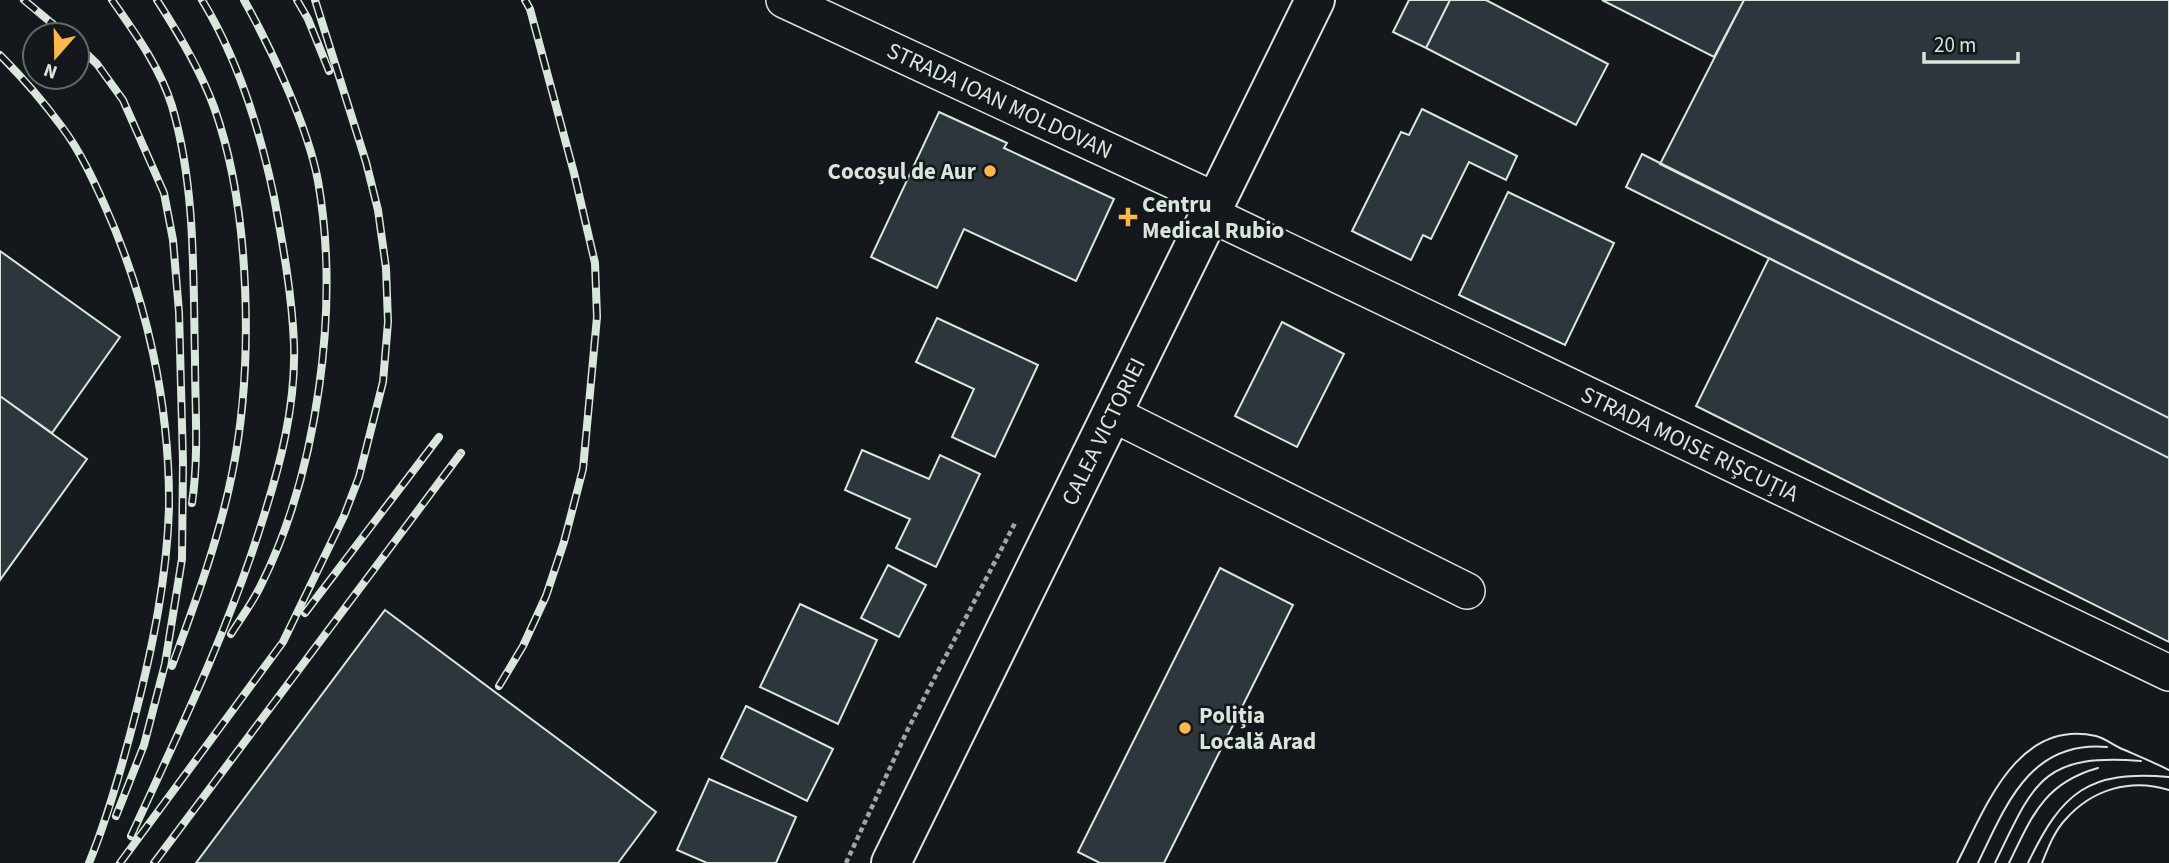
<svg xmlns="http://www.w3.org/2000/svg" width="2169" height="863" viewBox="0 0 2169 863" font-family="'Source Sans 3',sans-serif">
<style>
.building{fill:#2c363c;stroke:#d8e6dc;stroke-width:2}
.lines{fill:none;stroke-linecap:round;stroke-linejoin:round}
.minor-casing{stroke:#d8e6dc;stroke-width:38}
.major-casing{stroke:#d8e6dc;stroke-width:42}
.path{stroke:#9da8a2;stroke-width:4.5;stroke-dasharray:5 3.5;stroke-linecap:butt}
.minor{stroke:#14181c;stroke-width:35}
.major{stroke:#14181c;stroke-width:38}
.tram{stroke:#d8e6dc;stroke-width:2}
.rail-casing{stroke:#d8e6dc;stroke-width:8}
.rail{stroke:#14181c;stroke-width:5;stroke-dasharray:16;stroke-linecap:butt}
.poi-dot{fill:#ffb74d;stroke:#14181c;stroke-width:2.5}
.labels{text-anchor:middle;stroke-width:5;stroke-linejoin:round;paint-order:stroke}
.street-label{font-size:23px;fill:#d8e6dc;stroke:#14181c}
.poi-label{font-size:23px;font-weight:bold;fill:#d8e6dc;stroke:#14181c;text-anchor:start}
</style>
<rect width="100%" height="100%" fill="#14181c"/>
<path class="building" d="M1409 0H1450L1426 48 1393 32Z
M1450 0H1486L1608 64 1576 125 1426 48Z
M1602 0H1744L1714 57Z
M1744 0H2169V418L1660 164Z
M1422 109 1517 156 1506 180 1469 162 1431 239 1423 235 1411 260 1352 231 1401 132 1409 135Z
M939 112 1007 143 1004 148 1114 199 1076 281 964 229 937 288 871 257Z
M1642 154 2169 418V458L1626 187Z
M1508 192 1614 243 1565 345 1459 295Z
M0 251 120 337 52 433 0 396Z
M1769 258 2169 458V642L1696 406Z
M937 318 1038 365 995 457 952 437 974 389 916 362Z
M1282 322 1344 354 1297 447 1235 416Z
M0 396 87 459 0 580Z
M862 450 929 479 940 455 980 474 936 567 896 548 910 519 845 490Z
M888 565 926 585 899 637 861 618Z
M1220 568 1293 605 1164 863H1100L1078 852Z
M800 604 877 640 838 724 760 687Z
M385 610 656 812 618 863H196Z
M746 706 833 749 807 801 721 758Z
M709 779 796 817 776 863H707L677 850Z"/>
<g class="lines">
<defs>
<g id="minor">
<path id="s1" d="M784 0 1217 201"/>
<path id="s2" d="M1210 214 2169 673"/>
<path d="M1113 414 1467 591"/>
</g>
<g id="major">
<path id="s3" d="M891 863 1315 0"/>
</g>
</defs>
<use href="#minor" class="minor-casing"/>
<use href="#major" class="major-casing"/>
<path class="path" d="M846 863 908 729 1015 523"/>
<use href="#minor" class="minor"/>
<use href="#major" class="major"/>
<path class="tram" d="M1957 863C1985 809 2017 718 2096 736 2104 738 2112 744 2120 748 2136 755 2153 762 2169 770
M1978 863C2006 805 2030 740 2107 747
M1995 863C2034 782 2042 753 2141 761
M2009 863C2032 816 2044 783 2098 768
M2028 863C2062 792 2088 770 2169 777
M2042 863C2048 848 2054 832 2065 820 2092 789 2131 778 2169 790"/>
<defs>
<path id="rail" d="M24 0 66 35
M112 0C135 33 160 67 172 106 196 188 193 275 195 360 195 407 199 457 192 503
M157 0C179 34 200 69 214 107 251 210 254 367 232 474 219 539 195 603 172 666
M297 0 308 19 329 71
M77 45 97 64 123 100 164 193 173 240 179 312 183 462 182 559 165 664 144 745 116 816
M0 55C22 77 43 101 62 127 80 151 93 179 105 206 147 300 170 405 169 508 167 577 153 645 136 712 123 763 109 814 89 863
M305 613 439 437
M231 634C241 618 253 602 261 585 318 471 340 306 318 181 308 127 271 48 244 0
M499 686 523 646 546 596 564 542 583 469 597 317 595 263 574 173 530 9 525 0
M131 836C178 734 227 633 261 525 280 466 296 406 294 344 292 295 283 245 274 197 260 130 238 59 202 0
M120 863 283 642 344 516 359 477 383 382 388 322 386 268 378 210 366 162 315 0
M154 863 461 453"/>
</defs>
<use href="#rail" class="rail-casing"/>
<use href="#rail" class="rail"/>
</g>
<g class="poi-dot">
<circle cx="990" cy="171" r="7"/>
<path d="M1124.5 206.5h7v7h7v7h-7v7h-7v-7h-7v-7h7z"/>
<circle cx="1185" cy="728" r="7"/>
</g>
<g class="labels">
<g class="street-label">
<text dy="8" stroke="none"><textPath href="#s1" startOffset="238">STRADA IOAN MOLDOVAN</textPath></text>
<text dy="8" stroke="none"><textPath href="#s3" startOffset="481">CALEA VICTORIEI</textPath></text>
<text dy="8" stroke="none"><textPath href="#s2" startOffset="532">STRADA MOISE RIȘCUȚIA</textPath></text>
</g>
<g class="poi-label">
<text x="976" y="179" text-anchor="end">Cocoșul de Aur</text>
<text x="1142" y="212">Centru<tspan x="1142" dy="26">Medical Rubio</tspan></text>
<text x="1199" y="723">Poliția<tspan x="1199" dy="26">Locală Arad</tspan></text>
</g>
</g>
<g transform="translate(56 56) rotate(200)"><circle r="33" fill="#14181c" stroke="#626a69" stroke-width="2"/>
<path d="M0-5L12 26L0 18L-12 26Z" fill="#ffb74d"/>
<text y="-10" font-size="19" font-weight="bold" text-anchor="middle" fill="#d8e6dc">N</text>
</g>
<path d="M1924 52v10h94v-10" fill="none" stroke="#d8e6dc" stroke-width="3.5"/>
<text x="1934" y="52" font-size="21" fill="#d8e6dc" stroke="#14181c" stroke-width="5" paint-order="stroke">20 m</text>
</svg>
